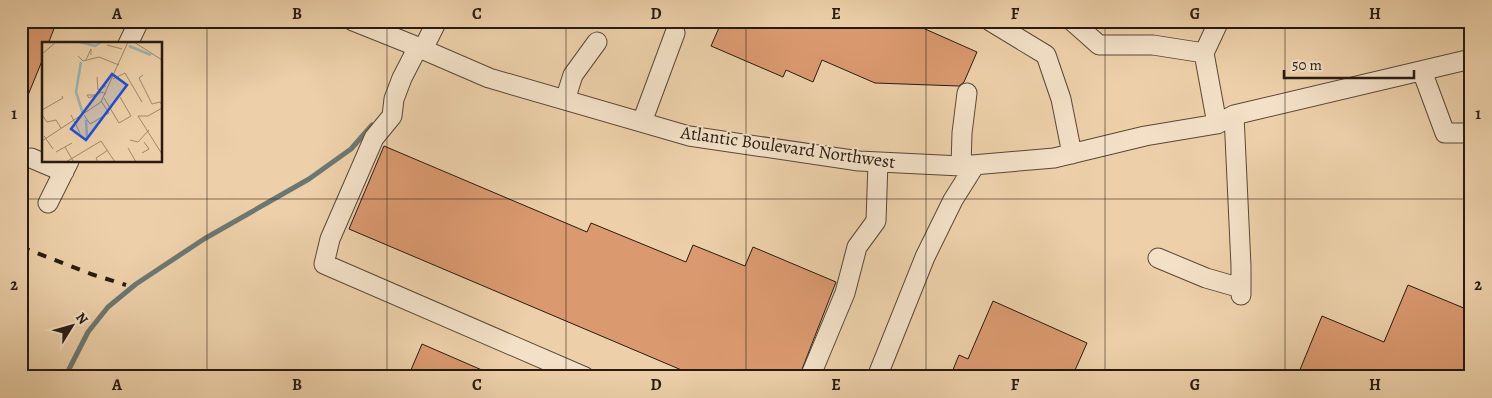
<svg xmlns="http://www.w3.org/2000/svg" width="1492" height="398" viewBox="0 0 1492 398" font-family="Alegreya,serif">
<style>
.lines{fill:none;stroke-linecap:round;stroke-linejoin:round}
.stream{stroke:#6d7772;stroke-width:5}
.building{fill:#db996f;stroke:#271b12}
.minor-casing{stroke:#584838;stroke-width:21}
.minor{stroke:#f3e0c7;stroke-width:19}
.rail{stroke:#271b12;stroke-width:4;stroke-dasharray:9 9;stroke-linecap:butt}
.grid{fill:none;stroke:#271b12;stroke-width:1;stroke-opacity:0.55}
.labels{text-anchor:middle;stroke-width:4;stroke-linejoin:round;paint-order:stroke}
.street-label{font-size:18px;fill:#271b12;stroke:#f3e0c7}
.inset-river{fill:none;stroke:#9cb4b2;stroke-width:2.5}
.inset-road{fill:none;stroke:#9e886d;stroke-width:1}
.view{fill:#1d4ed8;fill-opacity:0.15;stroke:#1d4ed8;stroke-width:2.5}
.inset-edge{fill:none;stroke:#271b12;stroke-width:2.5}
.neatline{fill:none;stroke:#271b12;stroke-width:2}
.grid-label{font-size:16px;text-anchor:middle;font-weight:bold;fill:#271b12}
</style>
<rect width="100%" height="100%" fill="#edd0a9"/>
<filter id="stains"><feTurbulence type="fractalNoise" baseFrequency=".004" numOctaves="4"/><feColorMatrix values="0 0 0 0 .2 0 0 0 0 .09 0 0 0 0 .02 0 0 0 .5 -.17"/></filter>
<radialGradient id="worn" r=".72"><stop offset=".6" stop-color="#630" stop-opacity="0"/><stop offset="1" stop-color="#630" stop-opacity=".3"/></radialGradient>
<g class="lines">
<path class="stream" d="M402 25 403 21
M65 377 88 332 108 307 136 284 204 239 309 179 351 149 372 125"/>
</g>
<path class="building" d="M21 21H57L48 44H44V56L22 110Z
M722 21H907L977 52 964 82 959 86 875 83 822 60 813 82 786 70 783 77 711 46Z
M384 146 587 232 591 223 686 262 693 245 745 266 753 247 836 282 799 377H698L349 229Z
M1408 285 1471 311V377H1297L1322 316 1384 342Z
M993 301 1087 343 1072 377H950L959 355 968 359Z
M422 344 498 377H408Z"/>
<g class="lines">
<defs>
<path id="minor" d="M353 21 408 43 489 78 689 136 859 161 961 166 1054 158 1145 136 1217 124 1234 115 1471 59
M990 21 1046 55 1061 99 1072 154
M1072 21 1099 45H1153L1204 53
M128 44 139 21
M418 47 402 78 394 99 392 116 374 138 330 239 324 264 585 377
M423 49 437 21
M1422 71 1445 133H1471
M565 100 573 75 597 42
M1234 115 1241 266V295
M642 122 675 33
M1217 124 1204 53 1219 21
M31 158 64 172
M961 166 962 133 967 93
M48 203 69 161
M1158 258 1206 278 1241 288
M810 377 845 293 857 247 876 221 878 162
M877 377 925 257 953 200 975 165"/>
</defs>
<use href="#minor" class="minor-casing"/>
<use href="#minor" class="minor"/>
<path class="rail" d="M21 247 91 274 126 285"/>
</g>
<path class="grid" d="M207 21V377M387 21V377M566 21V377M746 21V377M926 21V377M1105 21V377M1285 21V377M21 199H1471"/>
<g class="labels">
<g class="street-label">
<text transform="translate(788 147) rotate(8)" y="6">Atlantic Boulevard Northwest</text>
</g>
</g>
<g transform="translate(42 42)">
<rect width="120" height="120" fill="#edd0a9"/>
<path class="inset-river" d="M38 0 53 4 59 0M87 4 109 13M39 20 34 50 41 72M44 78 45 96"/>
<path class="inset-road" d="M92 0 120 18M65 3 80 7M0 12 14 0M36 14 41 19 57 15 77 23M44 18 49 7V13M101 33 97 36 110 62 118 60 120 63M55 35 56 48 64 44M71 37 83 31 100 60M53 53H45L47 56 60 50 64 52M62 56 77 81 89 74 78 55M120 66 106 74H96L120 112M0 68 21 56 20 54M0 73 5 80 14 78 19 86M29 73 38 91M42 73 48 82 67 71 59 59M2 94 11 107M88 98 96 100 107 88M0 99 59 60 86 0M23 105 31 119M86 106 94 120M14 110 30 101M100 111 107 107 102 100M24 120 59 99 73 120M56 120 54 116 66 108"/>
<path class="view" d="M70 32 85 43 44 98 29 87Z"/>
<rect width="120" height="120" class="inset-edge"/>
</g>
<rect width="1492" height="398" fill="none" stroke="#edd0a9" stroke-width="55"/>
<g transform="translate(72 326) rotate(53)" stroke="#f3e0c7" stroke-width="4" paint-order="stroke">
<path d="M0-4L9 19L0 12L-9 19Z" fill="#271b12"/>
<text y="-8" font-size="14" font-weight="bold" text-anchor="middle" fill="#271b12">N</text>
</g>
<path d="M1284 70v8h130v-8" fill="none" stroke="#271b12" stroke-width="2.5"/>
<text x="1292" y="70" font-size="15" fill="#271b12" stroke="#f3e0c7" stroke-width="4" paint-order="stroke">50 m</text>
<rect x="28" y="28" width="1436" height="342" class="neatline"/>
<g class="grid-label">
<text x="117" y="19">A</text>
<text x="297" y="19">B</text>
<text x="477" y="19">C</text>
<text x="656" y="19">D</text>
<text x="836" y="19">E</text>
<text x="1015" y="19">F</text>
<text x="1195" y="19">G</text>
<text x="1375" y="19">H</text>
<text x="14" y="119">1</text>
<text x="1478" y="119">1</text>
<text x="14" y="290">2</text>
<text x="1478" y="290">2</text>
<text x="117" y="390">A</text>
<text x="297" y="390">B</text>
<text x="477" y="390">C</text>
<text x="656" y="390">D</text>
<text x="836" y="390">E</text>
<text x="1015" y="390">F</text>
<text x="1195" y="390">G</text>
<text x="1375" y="390">H</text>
</g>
<rect width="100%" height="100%" filter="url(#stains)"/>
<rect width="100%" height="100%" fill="url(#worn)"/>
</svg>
